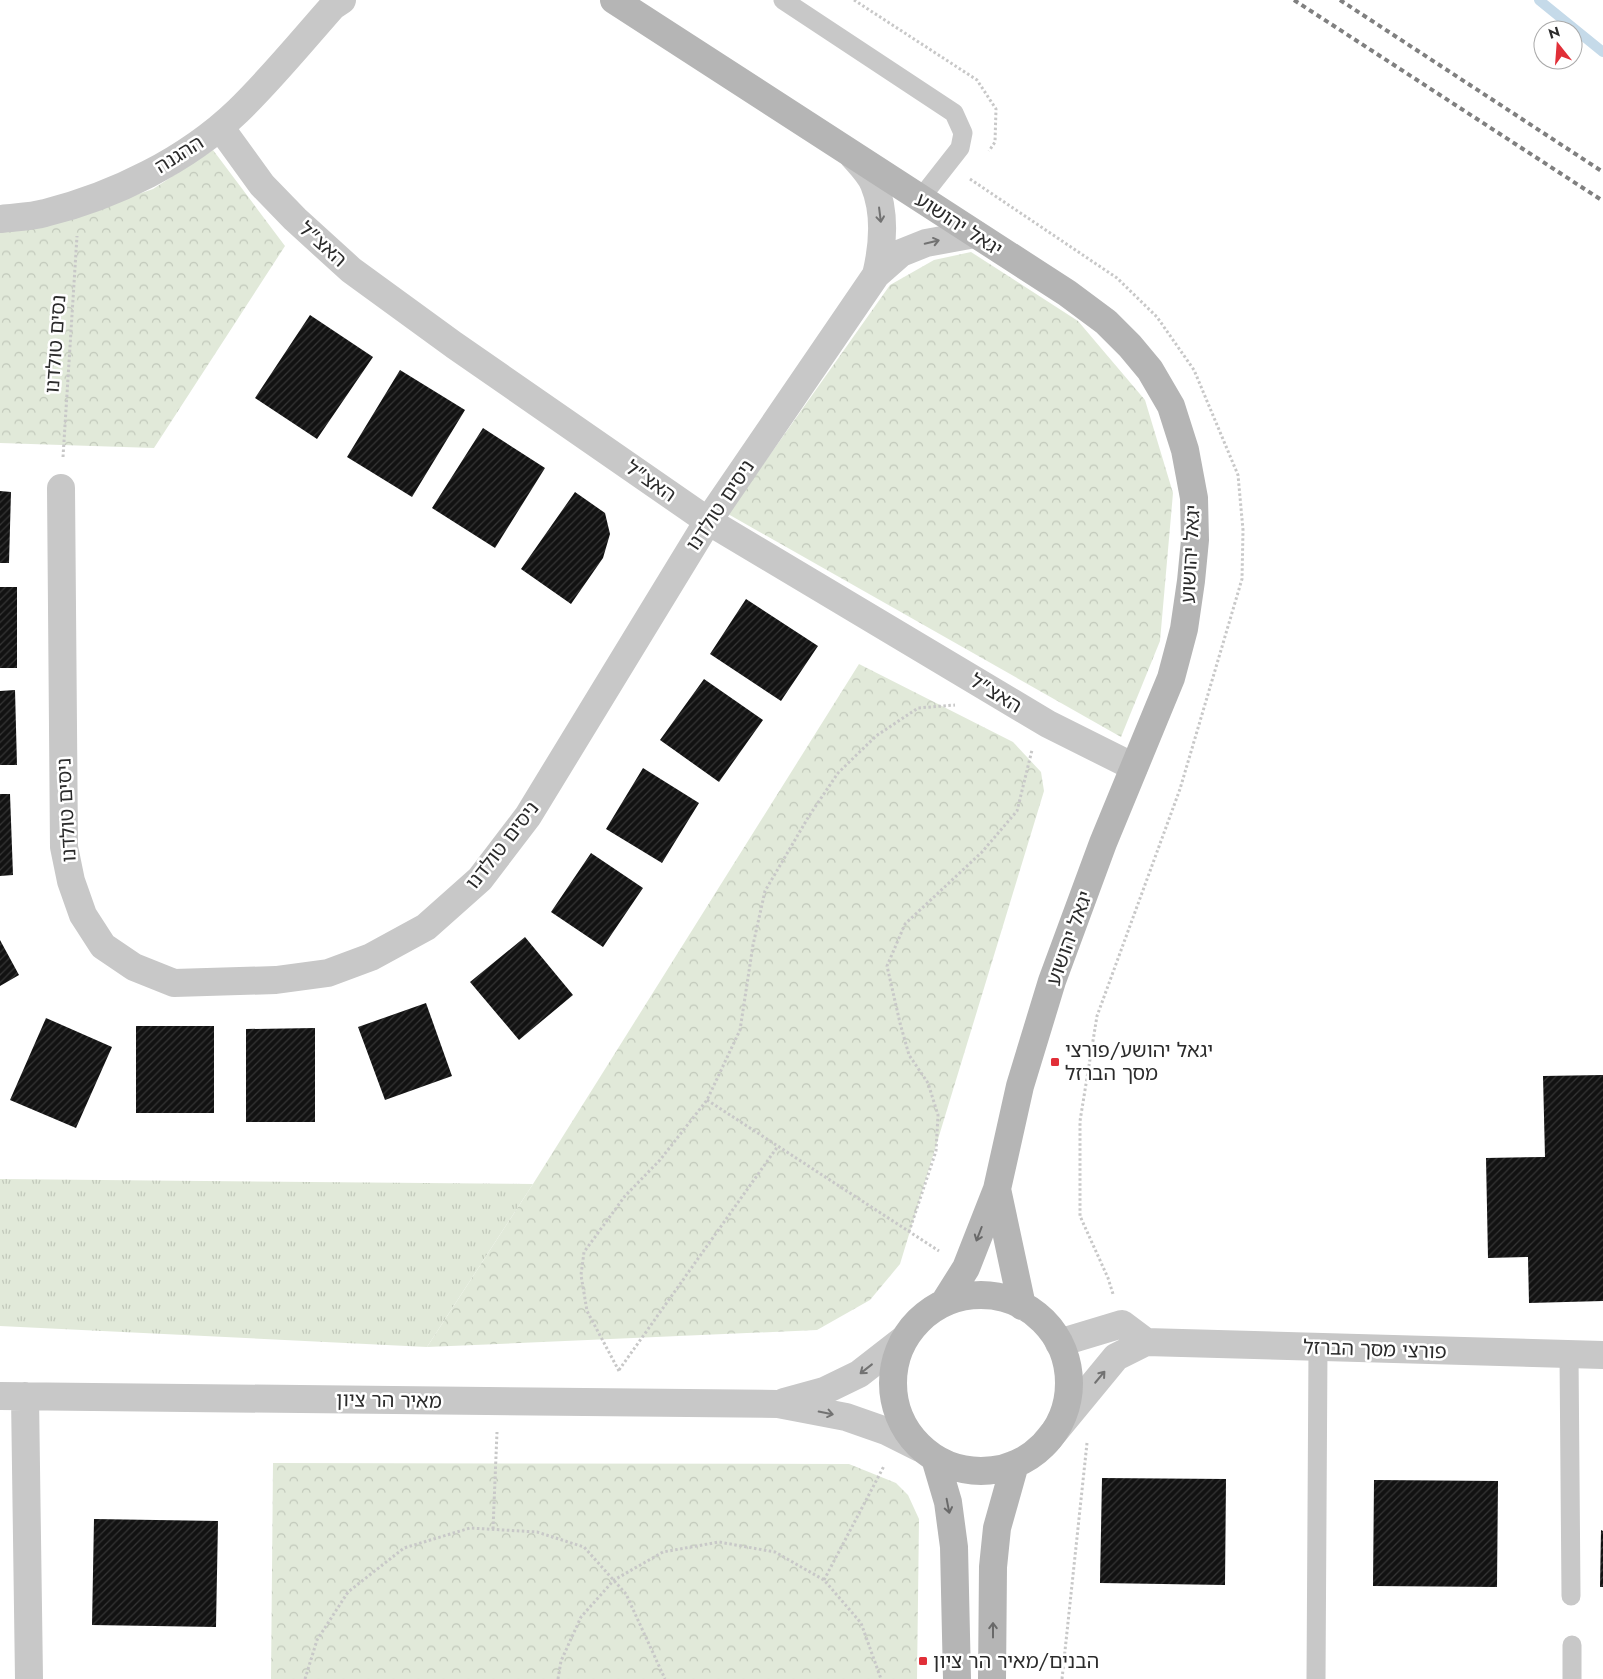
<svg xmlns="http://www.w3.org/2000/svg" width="1603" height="1679" viewBox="0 0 1603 1679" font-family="Jost,'Noto Sans Hebrew',sans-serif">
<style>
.grass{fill:url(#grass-tufts)}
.park{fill:url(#park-crowns)}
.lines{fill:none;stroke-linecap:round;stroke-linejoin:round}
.stream{stroke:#c5dae9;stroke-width:10}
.building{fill:url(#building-hatch)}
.path{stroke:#c8c8c8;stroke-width:3;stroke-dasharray:2.5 2.5;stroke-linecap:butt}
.lane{stroke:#c8c8c8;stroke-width:19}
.street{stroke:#c8c8c8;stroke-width:28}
.secondary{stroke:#b5b5b5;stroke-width:28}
.rail{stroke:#808080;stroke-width:4;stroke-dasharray:5 4;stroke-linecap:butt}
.oneway{stroke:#727272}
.oneway2{stroke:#696969}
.poi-dot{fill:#e12f38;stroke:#fff;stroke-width:2}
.labels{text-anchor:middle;stroke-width:5;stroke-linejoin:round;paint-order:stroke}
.street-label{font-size:20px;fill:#2b2b2b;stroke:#fff}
.poi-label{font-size:20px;fill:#2b2b2b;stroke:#fff;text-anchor:start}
</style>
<defs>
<pattern id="grass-tufts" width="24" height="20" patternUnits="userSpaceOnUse" patternTransform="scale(1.25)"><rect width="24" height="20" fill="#e1e9d9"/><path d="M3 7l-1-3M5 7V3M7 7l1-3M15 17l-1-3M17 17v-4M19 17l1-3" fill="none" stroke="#c1c8ba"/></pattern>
<pattern id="park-crowns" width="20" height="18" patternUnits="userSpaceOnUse" patternTransform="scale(1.25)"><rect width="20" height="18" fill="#e1e9d9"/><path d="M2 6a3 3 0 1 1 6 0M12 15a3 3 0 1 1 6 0" fill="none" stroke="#c1c8ba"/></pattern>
<pattern id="building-hatch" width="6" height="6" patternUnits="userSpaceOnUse" patternTransform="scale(1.25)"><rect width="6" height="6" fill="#121212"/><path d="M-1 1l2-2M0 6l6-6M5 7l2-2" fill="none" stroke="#353535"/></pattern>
</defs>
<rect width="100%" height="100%" fill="#fff"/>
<path class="grass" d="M0 1179 533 1184 427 1347 0 1326Z"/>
<path class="park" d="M213 150 285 246 154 448 0 443V228L48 225 153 189Z
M971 252 1078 321 1145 400 1173 493 1160 641 1121 737 728 514 890 285 934 260Z
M859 664 1013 742 1041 772 1044 791 900 1264 870 1300 817 1330 427 1347 533 1184Z
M273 1463 849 1464 896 1483 908 1495 919 1519 917 1679H271Z"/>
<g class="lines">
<path class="stream" d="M1539 0 1603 52"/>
</g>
<path class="building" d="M310 315 373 357 317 439 255 398Z
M400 370 465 410 412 497 347 457Z
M483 428 545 468 495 548 432 508Z
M0 491 11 492 9 563H0Z
M575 492 605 513 610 534 603 558 571 604 521 569Z
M0 587H17V668H0Z
M746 599 818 646 781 701 710 654Z
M704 679 763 720 719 782 660 740Z
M15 690 17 765H0V691Z
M643 768 699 803 662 863 606 829Z
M0 794H10L13 875 0 876Z
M591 853 643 888 603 947 551 912Z
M525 937 573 995 519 1040 470 982Z
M0 940 19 975 0 986Z
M426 1003 452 1076 385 1100 358 1027Z
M46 1018 112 1047 76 1128 10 1100Z
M136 1026H214V1113H136Z
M315 1028V1122H246V1029Z
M1603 1075V1301L1529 1303 1528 1257 1488 1258 1486 1158 1545 1157 1543 1076Z
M1102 1478 1226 1479 1225 1585 1100 1583Z
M1374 1480 1498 1481 1497 1587 1373 1586Z
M94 1519 218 1521 216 1627 92 1625Z
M1601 1530 1603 1531V1587H1600Z"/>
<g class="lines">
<path class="path" d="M854 0 977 80 996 109 995 142 989 151
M970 179 1117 278 1157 317 1194 370 1238 475 1243 530 1242 579 1180 789 1097 1016 1080 1121V1216L1108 1278 1113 1294
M63 457 77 236
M707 1100 939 1251
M909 1232 936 1151 938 1115 928 1083 909 1055 900 1023 887 966 905 924 982 852 1017 811 1032 750
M619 1370 778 1146
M619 1371 587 1311 581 1275 584 1252 625 1196 660 1160 707 1100 740 1030 753 945 765 891 809 816 838 773 876 736 918 708 955 705
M493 1529 497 1432
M824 1580 884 1466
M305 1679 317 1640 348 1592 404 1548 470 1528 537 1532 584 1547 626 1594 665 1679
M558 1679 561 1661 581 1617 614 1580 663 1552 719 1542 775 1552 824 1580 861 1623 881 1679
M1062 1679 1087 1443"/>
<path class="lane" d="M783 0 954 113 963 133 960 148 920 199
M1569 1354 1571 1596
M1572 1645V1679
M1316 1679 1318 1348"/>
<path class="street" d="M220 127 262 185 295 219 351 270 454 345 708 521 1048 724 1134 767
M853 156C860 164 870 174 874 184 886 213 883 246 876 275
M0 219C15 217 31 217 45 213 114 196 187 160 238 111 272 78 302 41 333 6L342 0
M61 488 64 847 71 881 83 915 103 946 134 967 174 983 276 980 328 973 371 957 426 927 480 879 528 816 708 521 876 275 901 253 926 243 975 234
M1059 1343 1122 1324 1146 1342
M0 1396 778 1404 846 1417 886 1431 920 1448
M25 1396 29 1679
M784 1402 824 1391 859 1374 904 1339
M1046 1442 1116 1357 1146 1342 1603 1355"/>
<path class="secondary" d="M614 0 1067 293 1106 322 1130 346 1150 370 1171 406 1185 450 1194 498 1195 540 1191 581 1184 629 1171 678 1103 843 1052 981 1020 1086 997 1189 966 1268 944 1303
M997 1189 1022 1306
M893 1383a88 88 0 1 1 176 0a88 88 0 1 1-176 0Z
M935 1458 948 1502 954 1547 957 1679
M992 1679 993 1567 997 1528 1015 1464"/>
<path class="rail" d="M1294 0 1603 201
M1340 0 1603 172"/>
</g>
<defs><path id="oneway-shaft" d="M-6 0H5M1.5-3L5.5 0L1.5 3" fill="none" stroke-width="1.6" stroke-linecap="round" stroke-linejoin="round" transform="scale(1.25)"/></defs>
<g class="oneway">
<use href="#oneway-shaft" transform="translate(880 215) rotate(83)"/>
<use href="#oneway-shaft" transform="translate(932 242) rotate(-13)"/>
<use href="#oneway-shaft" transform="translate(866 1369) rotate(142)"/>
<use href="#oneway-shaft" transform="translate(1100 1377) rotate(-50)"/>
<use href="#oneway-shaft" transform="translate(826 1413) rotate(11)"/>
</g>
<g class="oneway2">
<use href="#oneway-shaft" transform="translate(979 1234) rotate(111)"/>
<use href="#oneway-shaft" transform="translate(948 1506) rotate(79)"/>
<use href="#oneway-shaft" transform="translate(993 1630) rotate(-90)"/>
</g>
<g class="poi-dot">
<rect x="1050" y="1057" width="10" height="10" rx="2.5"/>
<rect x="918" y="1656" width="10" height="10" rx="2.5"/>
</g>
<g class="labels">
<g class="street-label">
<text transform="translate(179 154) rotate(-32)" y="7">ההגנה</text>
<text transform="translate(959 224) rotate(33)" y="7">יגאל יהושוע</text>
<text transform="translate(323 244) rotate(42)" y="7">האצ"ל</text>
<text transform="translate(55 344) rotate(-86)" y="7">נסים טולדנו</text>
<text transform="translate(651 481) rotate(35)" y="7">האצ"ל</text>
<text transform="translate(720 505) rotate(-56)" y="7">ניסים טולדנו</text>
<text transform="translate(1190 554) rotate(-87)" y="7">יגאל יהושוע</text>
<text transform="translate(996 693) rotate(31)" y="7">האצ"ל</text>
<text transform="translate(66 810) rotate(-93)" y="7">ניסים טולדנו</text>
<text transform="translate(502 845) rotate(-52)" y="7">ניסים טולדנו</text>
<text transform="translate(1069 938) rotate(-70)" y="7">יגאל יהושוע</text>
<text transform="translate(1375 1349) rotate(2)" y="7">פורצי מסך הברזל</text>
<text transform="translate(389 1400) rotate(1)" y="7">מאיר הר ציון</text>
</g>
<g class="poi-label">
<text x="1065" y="1057">יגאל יהושע/פורצי<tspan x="1065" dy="23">מסך הברזל</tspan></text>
<text x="933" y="1668">הבנים/מאיר הר ציון</text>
</g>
</g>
<g transform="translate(1558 45) rotate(343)"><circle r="24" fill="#ffffff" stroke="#aaaaaa"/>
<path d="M0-4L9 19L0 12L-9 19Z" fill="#e12f38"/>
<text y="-8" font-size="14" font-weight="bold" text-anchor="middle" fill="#2b2b2b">N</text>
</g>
</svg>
